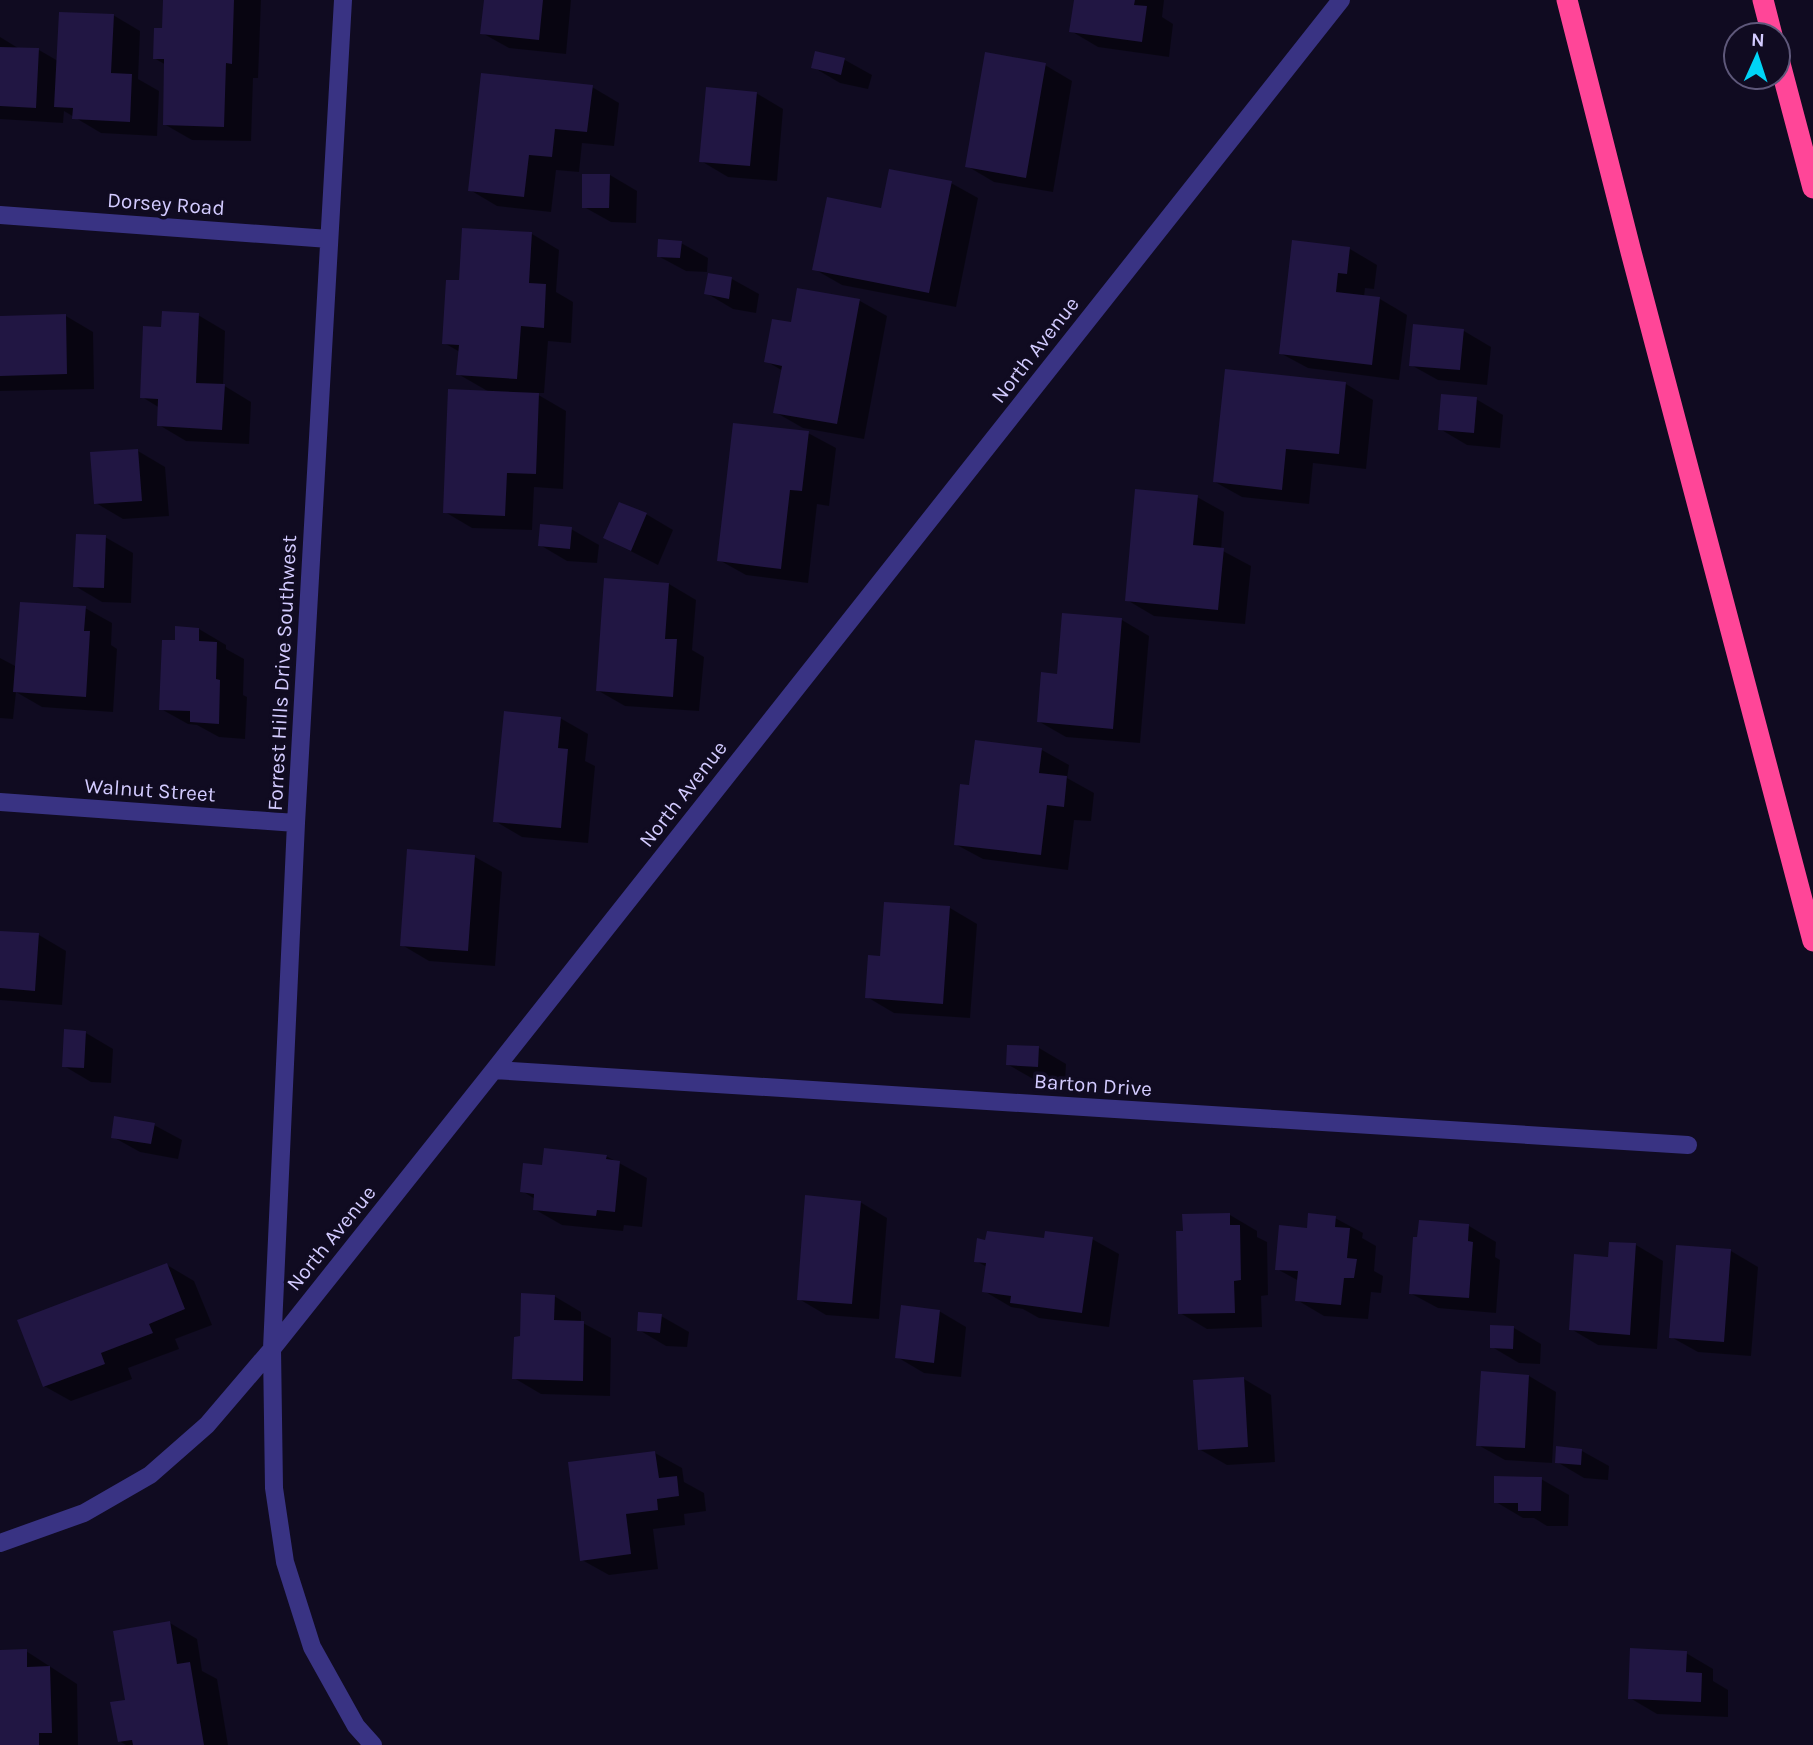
<svg xmlns="http://www.w3.org/2000/svg" width="1813" height="1745" viewBox="0 0 1813 1745" font-family="Karla,sans-serif">
<style>
.shadow{fill:#0007}
.building{fill:#211643}
.lines{fill:none;stroke-linecap:round;stroke-linejoin:round}
.minor{stroke:#393383;stroke-width:18}
.motorway{stroke:#ff4698;stroke-width:21}
.labels{text-anchor:middle;stroke-width:7;stroke-linejoin:round;paint-order:stroke}
.street-label{font-size:21px;fill:#d3cbff;stroke:#100b21}
</style>
<rect width="100%" height="100%" fill="#100b21"/>
<path class="shadow" d="M165 0H261L258 78H253L251 141 192 140 164 124 166 65 154 58 164 30Z
M486 0H571L566 54 509 48 482 33Z
M1075 0H1164L1162 17 1173 24 1169 57 1098 47 1071 31Z
M113 15 140 31 138 79 159 91 157 136 101 133 64 111 63 123 0 119V37L18 48 39 50 58 61Z
M845 60 872 75 868 89 840 83 813 67Z
M1045 65 1072 81 1053 192 994 182 967 166Z
M592 87 619 103 614 146 582 143 579 172 556 170 551 212 497 206 470 190Z
M756 93 783 109 777 181 728 177 701 161Z
M610 175 637 191 636 223 611 222 584 207Z
M951 183 978 198 956 307 842 285 814 269Z
M464 230 532 234 559 250 556 292 573 302 571 343 548 341 544 393H535L566 411 563 489 534 487 532 530 472 528 445 512 491 393 458 374 460 352 444 343 460 282Z
M681 243 708 258 707 272 686 271 658 256Z
M1350 249 1377 265 1374 289 1365 288 1364 297 1380 299 1407 315 1399 380 1308 368 1280 353Z
M732 279 759 294 756 313 733 309 706 293Z
M799 290 860 301 887 316 864 439 803 428 775 412 783 371 766 361 792 324Z
M198 315 225 331 223 385 251 402 249 444 186 441 159 425 160 408 142 397 163 329Z
M66 316 93 332 94 389 0 391V317Z
M1464 331 1491 347 1487 385 1438 380 1411 365Z
M1346 384 1373 400 1366 469 1313 463 1309 504 1242 497 1215 482Z
M1476 399 1503 415 1500 448 1467 445 1440 429Z
M808 433 836 448 829 506 817 504 808 583 746 575 719 560Z
M138 451 165 467 169 516 123 519 96 503Z
M1197 497 1224 512 1221 550 1251 566 1245 624 1154 616 1127 600Z
M646 514 673 530 658 565 605 538Z
M571 529 599 545 597 563 567 561 540 545Z
M105 537 133 553 131 603 102 602 75 586Z
M669 584 696 600 692 650 704 657 699 711 625 706 597 690Z
M85 608 112 623 111 645 117 649 113 712 42 707 16 692 13 719 0 718V658L17 667Z
M1063 615 1122 620 1149 636 1140 743 1066 737 1038 721 1058 676Z
M199 629 226 645V649L244 659 243 695 247 697 245 739 219 737 197 725 188 724 161 709 177 641Z
M560 718 588 734 585 761 595 766 588 843 522 837 495 821Z
M1042 750 1069 765 1067 778 1094 793 1091 821 1074 820 1068 870 983 859 955 844 971 787Z
M475 857 502 872 495 966 429 961 402 945Z
M950 908 977 924 970 1018 894 1013 867 997 882 958Z
M0 932 39 935 66 951 62 1005 0 1000Z
M86 1033 113 1049 111 1083 91 1082 64 1066Z
M1008 1047 1039 1048 1066 1064 1065 1082 1035 1080 1007 1064Z
M154 1125 182 1140 178 1159 140 1152 113 1137Z
M606 1156 647 1178 642 1227 624 1225 623 1231 562 1225 534 1209 535 1199 522 1191 543 1167Z
M860 1202 887 1218 879 1319 826 1315 799 1299Z
M1230 1215 1257 1231V1237L1267 1242 1268 1295 1261 1296 1262 1327 1207 1329 1180 1313Z
M1335 1218 1363 1233 1362 1238 1376 1246 1374 1271 1383 1276 1381 1293 1371 1292 1368 1319 1324 1316 1297 1300 1299 1281 1277 1269 1309 1229Z
M1469 1226 1496 1242 1495 1257 1500 1260 1496 1313 1438 1308 1410 1293Z
M1092 1239 1119 1254 1109 1327 1039 1318 1023 1309 1011 1307 984 1291 987 1267 976 1261 1046 1240Z
M1636 1245 1663 1261 1657 1349 1598 1345 1571 1329Z
M1731 1251 1758 1267 1751 1356 1698 1352 1671 1337Z
M167 1265 194 1281 212 1325 175 1339 179 1349 128 1368 132 1379 71 1401 44 1386Z
M554 1296 581 1312V1322L611 1338 610 1396 541 1394 514 1378 521 1338Z
M939 1311 966 1327 961 1377 924 1373 897 1357Z
M661 1316 689 1332 687 1347 666 1346 639 1330Z
M1492 1327 1514 1328 1541 1344 1540 1364 1519 1363 1492 1347Z
M1529 1376 1556 1392 1552 1463 1505 1460 1478 1445Z
M1244 1379 1271 1395 1275 1462 1227 1465 1199 1449Z
M1582 1451 1609 1466 1608 1480 1584 1478 1557 1462Z
M655 1453 682 1468 684 1482 704 1493 706 1511 684 1514 685 1525 653 1529 658 1569 609 1575 582 1560Z
M1541 1479 1569 1495 1568 1526H1547L1534 1518H1523L1496 1502Z
M170 1623 197 1639 202 1671 217 1679 228 1745H126L119 1741 127 1701Z
M26 1651 77 1684 78 1745H0V1652Z
M1686 1653 1713 1669V1681L1728 1690V1717L1657 1714 1630 1698Z"/>
<path class="building" d="M163 0H234L232 64 226 63 224 127 163 125 164 59H153L154 28H162Z
M484 0H543L539 40 480 34Z
M1074 0H1135L1134 5 1147 6 1142 42 1069 32Z
M59 12 114 14 111 73 132 74 130 122 72 119 73 108 54 107Z
M0 47 39 48 36 108 0 106Z
M815 51 845 58 841 75 811 68Z
M985 52 1046 63 1026 178 965 167Z
M481 73 593 85 587 132 555 129 552 157 529 155 524 197 468 191Z
M706 87 757 92 750 166 699 162Z
M889 169 952 181 929 293 812 270 827 197 881 208Z
M582 174H610L609 208H582Z
M462 228 532 232 529 283 546 284 544 328 521 326 517 379 456 375 459 345 442 344 446 280H459Z
M658 239 682 241 680 258 657 257Z
M1292 240 1350 247 1347 274 1338 273 1336 292 1380 297 1372 365 1279 354Z
M708 273 732 277 729 299 704 294Z
M797 288 860 299 837 424 773 413 782 366 764 362 772 319 791 322Z
M162 311 199 313 196 383 225 384 222 430 157 426 158 399 140 398 143 326 161 327Z
M66 314 67 374 0 376V316Z
M1413 324 1464 329 1460 370 1409 366Z
M1225 369 1346 382 1339 454 1286 449 1282 490 1213 482Z
M448 389 539 393 536 474 507 473 505 516 443 513Z
M1441 394 1477 397 1474 433 1438 430Z
M733 423 809 431 802 491 790 490 781 569 717 561Z
M138 449 142 501 94 504 90 452Z
M1135 489 1198 495 1193 545 1224 548 1218 610 1125 601Z
M619 502 647 513 631 551 603 538Z
M540 524 572 527 570 549 538 546Z
M76 534 106 535 104 588 73 587Z
M604 578 669 583 665 639H677L673 697 596 691Z
M20 602 86 606 84 631H90L86 697 13 692Z
M1062 613 1122 618 1113 729 1037 722 1041 672 1057 674Z
M175 626 199 628V641L217 642 216 679 220 680 219 724 190 722V711L159 710 162 640H175Z
M504 711 561 717 558 748 568 749 561 828 493 822Z
M975 740 1042 748 1039 773 1067 776 1064 807 1047 805 1041 855 954 845 960 784 969 785Z
M407 849 475 855 468 951 400 946Z
M884 902 950 906 943 1004 865 998 868 955 880 956Z
M0 931 39 933 35 991 0 988Z
M64 1029 86 1031 84 1068 62 1067Z
M1007 1045 1039 1046 1038 1067 1006 1065Z
M114 1116 155 1123 151 1144 111 1138Z
M544 1148 607 1155 606 1159 620 1161 615 1212 597 1210 596 1216 533 1210 534 1194 520 1192 523 1163 542 1165Z
M805 1195 861 1201 852 1304 797 1300Z
M1230 1213V1225H1240L1241 1280 1234 1281 1235 1313 1178 1314 1176 1231H1183L1182 1214Z
M1308 1213 1336 1216 1335 1227 1350 1228 1347 1258 1357 1259 1354 1278H1344L1341 1305 1295 1301 1298 1271 1275 1270 1279 1225 1307 1228Z
M1419 1220 1469 1224 1468 1241 1473 1242 1469 1298 1409 1294 1413 1237H1417Z
M987 1231 1044 1238 1045 1231 1093 1237 1082 1313 1010 1303 1011 1296 982 1292 986 1263 974 1262 977 1238 985 1240Z
M1609 1242 1636 1243 1630 1335 1569 1330 1574 1254 1608 1257Z
M1676 1245 1731 1249 1724 1342 1669 1338Z
M167 1263 185 1309 149 1324 153 1333 101 1353 105 1364 43 1387 17 1320Z
M521 1293 555 1295 554 1320 584 1321 583 1381 512 1379 514 1337 520 1336Z
M901 1305 940 1310 934 1363 895 1358Z
M638 1312 662 1314 660 1333 637 1331Z
M1490 1325 1514 1326 1513 1349 1490 1348Z
M1481 1371 1529 1375 1525 1448 1476 1446Z
M1244 1377 1248 1447 1198 1450 1193 1380Z
M1556 1446 1582 1449 1581 1465 1555 1463Z
M655 1451 659 1478 677 1476 679 1496 657 1499 658 1510 626 1514 631 1554 580 1561 568 1462Z
M1494 1476 1542 1477 1541 1511H1518V1503H1494Z
M170 1621 177 1664 190 1662 204 1745H133L132 1740 118 1742 110 1702 125 1700 113 1631Z
M1630 1648 1687 1651 1686 1672 1702 1673 1701 1702 1628 1699Z
M27 1649V1667L50 1666 52 1733H39V1745H0V1650Z"/>
<g class="lines">
<path class="minor" d="M343 0 296 823 272 1349 274 1488 285 1562 312 1647 356 1726 373 1745
M0 215 329 239
M0 802 296 823
M494 1070 1688 1145
M0 1543 84 1513 150 1475 207 1425 272 1349 494 1070 1341 0"/>
<path class="motorway" d="M1567 0 1631 252 1813 941
M1763 0 1772 35
M1778 56 1813 188"/>
</g>
<g class="labels">
<g class="street-label">
<text transform="translate(166 204) rotate(4)" y="7">Dorsey Road</text>
<text transform="translate(1035 350) rotate(-52)" y="7">North Avenue</text>
<text transform="translate(282 673) rotate(-87)" y="7">Forrest Hills Drive Southwest</text>
<text transform="translate(150 790) rotate(4)" y="7">Walnut Street</text>
<text transform="translate(683 794) rotate(-52)" y="7">North Avenue</text>
<text transform="translate(1093 1085) rotate(4)" y="7">Barton Drive</text>
<text transform="translate(331 1238) rotate(-51)" y="7">North Avenue</text>
</g>
</g>
<g transform="translate(1757 56) rotate(3)"><circle r="33" fill="#100b21" stroke="#5e587a" stroke-width="2"/>
<path d="M0-5L12 26L0 18L-12 26Z" fill="#00d4f6"/>
<text y="-10" font-size="19" font-weight="bold" text-anchor="middle" fill="#d3cbff">N</text>
</g>
</svg>
